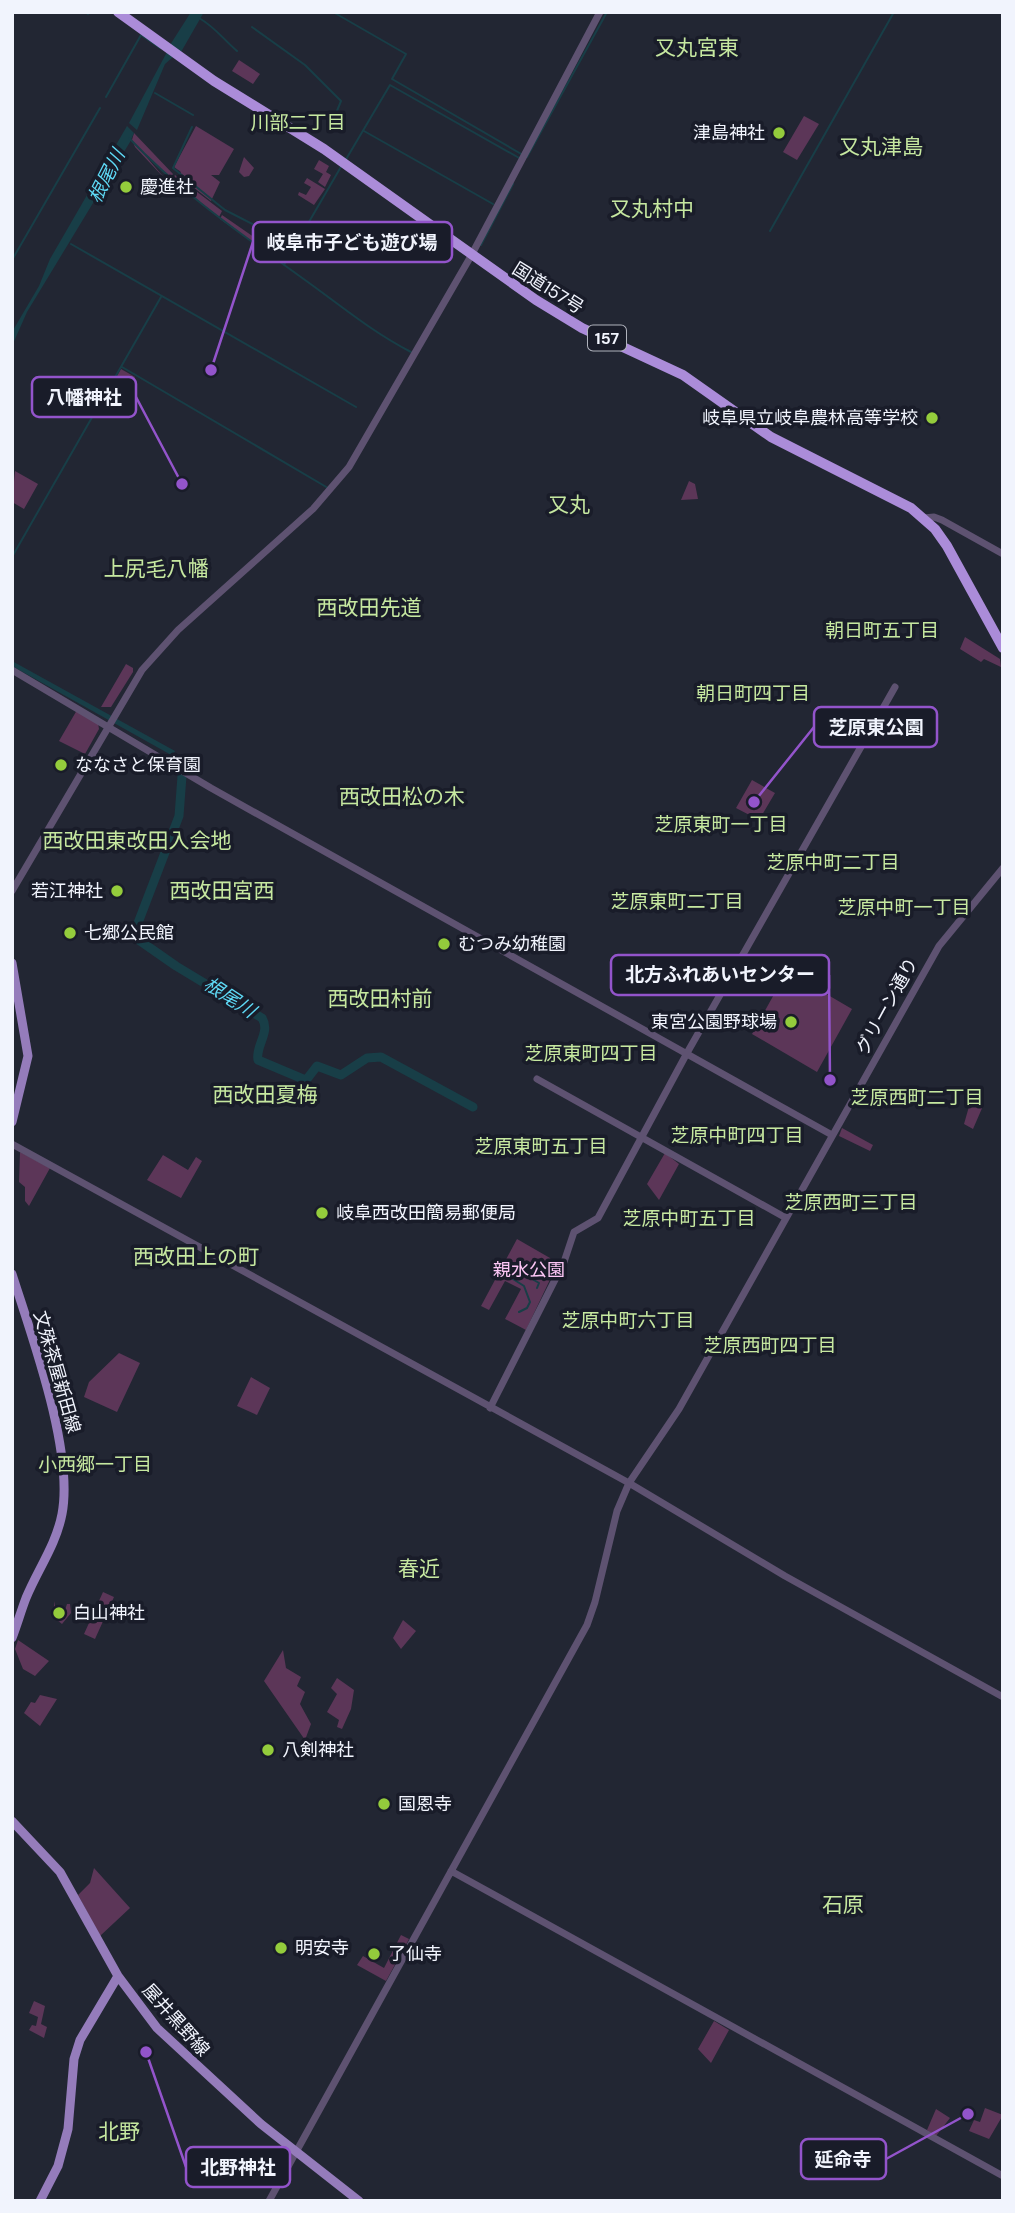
<svg xmlns="http://www.w3.org/2000/svg" width="1015" height="2213" viewBox="0 0 1015 2213" font-family="'DM Sans','Noto Sans JP',sans-serif">
<style>
.green{fill:#5c3658}
.water{fill:#183e47}
.lines{fill:none;stroke-linecap:round;stroke-linejoin:round}
.stream{stroke:#183e47;stroke-width:2}
.river{stroke:#183e47;stroke-width:9}
.minor{stroke:#5e5271;stroke-width:7}
.major{stroke:#957cbb;stroke-width:9}
.highway{stroke:#ab8cd9;stroke-width:10}
.poi-dot{fill:#94cc3c;stroke:#191c29;stroke-width:2.5}
.labels{text-anchor:middle;stroke-width:7;stroke-linejoin:round;paint-order:stroke}
.shield{fill:#191c29;stroke:#b0b3bd;stroke-width:2}
.shield-label{font-size:16px;font-weight:bold;fill:#f1f4fd}
.poi-label{font-size:18px;fill:#f1f4fd;stroke:#191c29;text-anchor:start}
.street-label{font-size:18px;fill:#f1f4fd;stroke:#191c29}
.park-label{font-size:18px;fill:#fcc6f5;stroke:#191c29}
.neighbourhood-label{font-size:19px;fill:#c6e8a0;stroke:#191c29}
.water-label{font-size:19px;font-style:italic;fill:#5ed9f5;stroke:#191c29}
.quarter-label{font-size:21px;fill:#c6e8a0;stroke:#191c29}
.leader{fill:none;stroke:#9354cb;stroke-width:2.5}
.callout-dot{fill:#9354cb;stroke:#191c29;stroke-width:2.5}
.callout{fill:#191c29;stroke:#9354cb;stroke-width:2.5}
.callout-label{font-size:19px;text-anchor:middle;font-weight:bold;fill:#f1f4fd}
</style>
<rect width="100%" height="100%" fill="#222633"/>
<path class="green" d="M239 60 260 74 253 84 232 71Z
M804 116 819 124 797 160 783 152Z
M196 126 234 149 219 175H211L220 182 211 201 179 176 181 172 174 167Z
M134 133 173 174 170 178 138 147 166 180 135 147 132 140Z
M244 157 254 168 249 176 244 177 239 172Z
M319 160 329 166 326 172 331 175 325 187 318 182 323 174 314 169Z
M175 175 222 211 219 217 172 180Z
M307 178 325 189 314 205 298 195 299 192 306 195 311 187 304 183Z
M222 215 284 258 281 262 220 219Z
M121 369 135 377 124 398 109 390Z
M15 471 38 484 24 509 12 502Z
M689 481 695 484 698 499 681 500Z
M965 637 1000 659 1001 667 984 659 981 662 960 649Z
M126 664 133 668V672L111 707H101Z
M77 710 98 723 99 729 85 754 59 741Z
M752 780 775 793 759 820 736 808Z
M787 971 852 1009 817 1072 752 1034Z
M970 1103 983 1106 973 1129 964 1124Z
M842 1128 873 1145 870 1151 839 1136Z
M20 1152 50 1168 29 1206 25 1201V1187L19 1182Z
M665 1153 679 1164 659 1200 647 1184Z
M163 1155 188 1170 196 1157 202 1161 181 1198 147 1180Z
M517 1239 550 1258 555 1269 526 1330 505 1319 521 1289 505 1281 489 1310 481 1306Z
M119 1353 140 1363 117 1412 84 1397 89 1382Z
M251 1377 270 1388 257 1415 237 1406Z
M103 1592 114 1597 95 1639 84 1634Z
M55 1601V1610L59 1612 65 1610 67 1604H70L71 1613 62 1624 52 1616Z
M403 1620 416 1631 401 1649 393 1638Z
M18 1640 49 1661 35 1676 23 1669 15 1649Z
M283 1650 286 1668 301 1677 297 1686 305 1692 300 1704 311 1724 305 1740 264 1681Z
M337 1678 354 1690 351 1709 342 1729 337 1727 339 1720 327 1712 337 1694 331 1688Z
M40 1695 57 1699 40 1726 24 1713 31 1702 35 1703Z
M94 1868 130 1908 100 1936 78 1895 90 1883Z
M401 1935 409 1939 386 1981 357 1965 363 1956 384 1968Z
M34 2001 45 2006 41 2024 47 2027 44 2038 29 2030 32 2025 36 2026 38 2017 29 2013Z
M714 2021 729 2030 711 2063 698 2049Z
M985 2108 1003 2115 989 2139 969 2131 974 2120 980 2122Z
M936 2109 950 2118 936 2136 927 2130Z"/>
<path class="water" d="M191 12H204L181 52 170 45Z
M167 52 174 56 165 64 137 130 129 123Z
M127 126 134 133 130 142 27 312 12 346V332L39 286 50 259Z
M12 661 175 751 173 756 12 666Z"/>
<g class="lines">
<path class="stream" d="M85 12 88 14
M333 12 406 54 392 79 523 155
M199 18C215 27 223 39 237 51
M252 27 305 65 341 101 330 128
M155 93 193 115
M106 97 141 35 160 48
M192 127 173 168 225 210 295 246
M364 131 493 204
M129 138C182 194 243 235 305 280 340 305 372 332 411 352
M527 157 607 12
M345 161 390 85 521 159
M770 231 894 12
M71 244 356 407
M481 245 513 184
M12 260 100 108
M284 265 342 165
M122 367 328 488
M12 557 161 297
M519 1312 527 1308 530 1302 524 1286 513 1279 522 1267 526 1268 527 1276 539 1283 537 1288"/>
<path class="river" d="M182 776 179 816 133 936 176 966 262 1018C271 1032 255 1046 258 1060L303 1079H307L317 1066 341 1075 367 1058 381 1057 473 1107"/>
<path class="minor" d="M924 518 934 517 942 520 1003 554
M12 670 211 788 832 1135
M12 891 142 670 178 630 313 509 349 467 471 256 600 12
M537 1079 786 1218
M12 1144 629 1483 785 1576 1003 1697
M490 1408 564 1262 574 1232 598 1218 687 1053 895 687
M451 1871 1003 2176
M269 2201 587 1625 595 1602 617 1511 629 1483 679 1409 939 946 1003 868"/>
<path class="major" d="M12 963 28 1056 12 1122
M12 1274C32 1337 74 1451 62 1514 56 1545 38 1569 26 1598 21 1611 17 1625 12 1638
M12 1821 60 1872 118 1976 157 2028 261 2124 359 2201
M40 2201 58 2166 68 2129 74 2059 80 2040 118 1976"/>
<path class="highway" d="M118 12 214 81 324 149 536 300 582 328 683 375 771 437 911 508 935 529 947 546 1003 648"/>
</g>
<g class="poi-dot">
<circle cx="779" cy="133" r="7"/>
<circle cx="126" cy="187" r="7"/>
<circle cx="932" cy="418" r="7"/>
<circle cx="61" cy="765" r="7"/>
<circle cx="117" cy="891" r="7"/>
<circle cx="70" cy="933" r="7"/>
<circle cx="444" cy="944" r="7"/>
<circle cx="791" cy="1022" r="7"/>
<circle cx="322" cy="1213" r="7"/>
<circle cx="59" cy="1613" r="7"/>
<circle cx="268" cy="1750" r="7"/>
<circle cx="384" cy="1804" r="7"/>
<circle cx="281" cy="1948" r="7"/>
<circle cx="374" cy="1954" r="7"/>
</g>
<g class="labels">
<rect class="shield" x="588" y="325.5" width="38" height="25" rx="5"/>
<g class="shield-label">
<text x="607" y="344">157</text>
</g>
<g class="poi-label">
<text x="765" y="139" text-anchor="end">津島神社</text>
<text x="140" y="193">慶進社</text>
<text x="918" y="424" text-anchor="end">岐阜県立岐阜農林高等学校</text>
<text x="75" y="771">ななさと保育園</text>
<text x="103" y="897" text-anchor="end">若江神社</text>
<text x="84" y="939">七郷公民館</text>
<text x="458" y="950">むつみ幼稚園</text>
<text x="777" y="1028" text-anchor="end">東宮公園野球場</text>
<text x="336" y="1219">岐阜西改田簡易郵便局</text>
<text x="73" y="1619">白山神社</text>
<text x="282" y="1756">八剣神社</text>
<text x="398" y="1810">国恩寺</text>
<text x="295" y="1954">明安寺</text>
<text x="388" y="1960">了仙寺</text>
</g>
<g class="street-label">
<text transform="translate(548 288) rotate(32)" y="6">国道157号</text>
<text transform="translate(887 1006) rotate(-61)" y="6">グリーン通り</text>
<text transform="translate(57 1372) rotate(74)" y="6">文殊茶屋新田線</text>
<text transform="translate(176 2020) rotate(48)" y="6">屋井黒野線</text>
</g>
<g class="park-label">
<text x="529" y="1276">親水公園</text>
</g>
<g class="neighbourhood-label">
<text x="298" y="129">川部二丁目</text>
<text x="882" y="637">朝日町五丁目</text>
<text x="753" y="700">朝日町四丁目</text>
<text x="721" y="831">芝原東町一丁目</text>
<text x="833" y="869">芝原中町二丁目</text>
<text x="677" y="908">芝原東町二丁目</text>
<text x="904" y="914">芝原中町一丁目</text>
<text x="591" y="1060">芝原東町四丁目</text>
<text x="917" y="1104">芝原西町二丁目</text>
<text x="737" y="1142">芝原中町四丁目</text>
<text x="541" y="1153">芝原東町五丁目</text>
<text x="851" y="1209">芝原西町三丁目</text>
<text x="689" y="1225">芝原中町五丁目</text>
<text x="628" y="1327">芝原中町六丁目</text>
<text x="770" y="1352">芝原西町四丁目</text>
<text x="95" y="1471">小西郷一丁目</text>
</g>
<g class="water-label">
<text transform="translate(106 176) rotate(-63)" y="7">根尾川</text>
<text transform="translate(230 997) rotate(33)" y="7">根尾川</text>
</g>
<g class="quarter-label">
<text x="697" y="55">又丸宮東</text>
<text x="881" y="154">又丸津島</text>
<text x="652" y="216">又丸村中</text>
<text x="569" y="512">又丸</text>
<text x="156" y="576">上尻毛八幡</text>
<text x="369" y="615">西改田先道</text>
<text x="402" y="804">西改田松の木</text>
<text x="137" y="848">西改田東改田入会地</text>
<text x="222" y="898">西改田宮西</text>
<text x="380" y="1006">西改田村前</text>
<text x="265" y="1102">西改田夏梅</text>
<text x="196" y="1264">西改田上の町</text>
<text x="419" y="1576">春近</text>
<text x="843" y="1912">石原</text>
<text x="119" y="2139">北野</text>
</g>
</g>
<path class="leader" d="M211 370L253 242M182 484L136 397M754 802L814 727M830 1080L829 975M968 2114L886 2159M146 2052L186 2167"/>
<g class="callout-dot">
<circle cx="211" cy="370" r="7"/>
<circle cx="182" cy="484" r="7"/>
<circle cx="754" cy="802" r="7"/>
<circle cx="830" cy="1080" r="7"/>
<circle cx="968" cy="2114" r="7"/>
<circle cx="146" cy="2052" r="7"/>
</g>
<g class="callout">
<rect x="253" y="222" width="199" height="40" rx="7"/>
<rect x="32" y="377" width="104" height="40" rx="7"/>
<rect x="814" y="707" width="123" height="40" rx="7"/>
<rect x="611" y="955" width="218" height="40" rx="7"/>
<rect x="801" y="2139" width="85" height="40" rx="7"/>
<rect x="186" y="2147" width="104" height="40" rx="7"/>
</g>
<g class="callout-label">
<text x="352" y="249">岐阜市子ども遊び場</text>
<text x="84" y="404">八幡神社</text>
<text x="876" y="734">芝原東公園</text>
<text x="720" y="981">北方ふれあいセンター</text>
<text x="843" y="2166">延命寺</text>
<text x="238" y="2174">北野神社</text>
</g>
<rect width="1015" height="2213" fill="none" stroke="#f1f4fd" stroke-width="28"/>
</svg>
